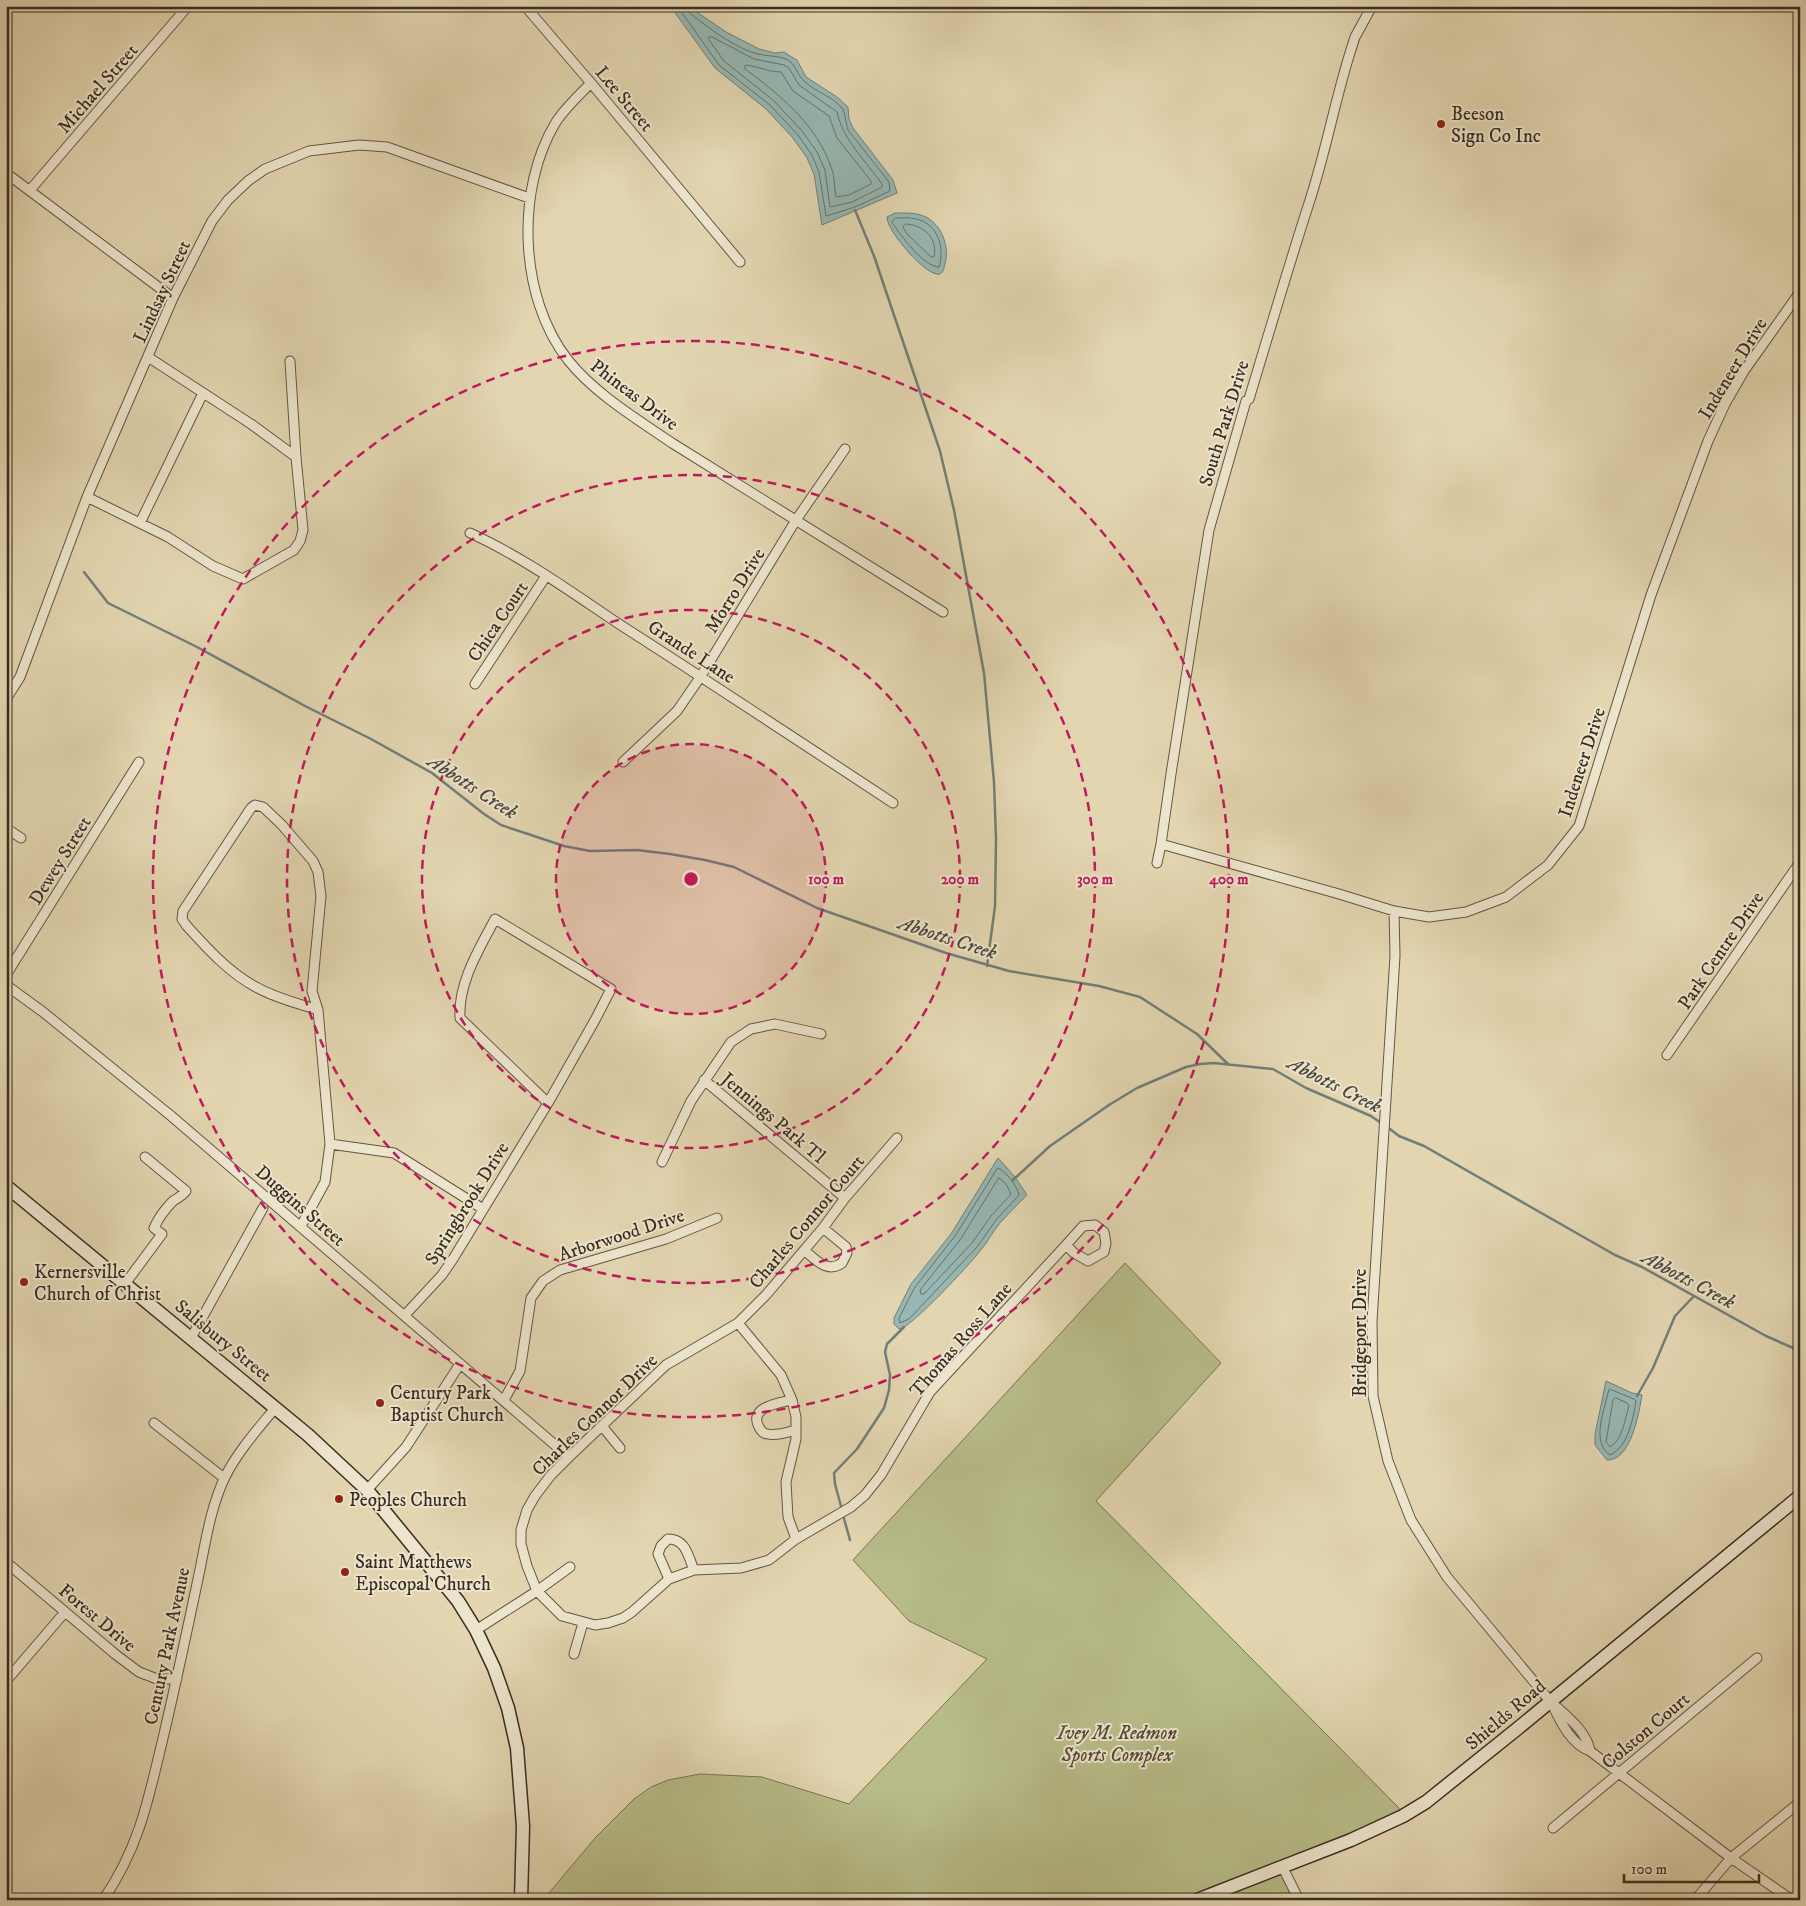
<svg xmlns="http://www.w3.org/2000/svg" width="1806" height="1906" viewBox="0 0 1806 1906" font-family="'IM FELL DW Pica',serif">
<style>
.green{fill:#b7bc89;stroke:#787455}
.water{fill:#96b7b3;stroke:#717f79}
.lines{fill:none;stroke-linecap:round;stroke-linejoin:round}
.shore{stroke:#68726a;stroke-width:1}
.stream{stroke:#717f79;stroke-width:2.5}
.street-casing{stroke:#635645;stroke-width:11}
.secondary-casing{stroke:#392c21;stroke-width:15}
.street{stroke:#ece4cc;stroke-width:9}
.secondary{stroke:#ece4cc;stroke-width:12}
.ring{fill:none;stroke:#c2185b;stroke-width:2.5;stroke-dasharray:9 6}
.poi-dot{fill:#8f2418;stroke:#ece4cc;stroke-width:2}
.labels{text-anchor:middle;stroke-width:4;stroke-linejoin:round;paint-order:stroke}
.street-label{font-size:19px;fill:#392c21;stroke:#ece4cc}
.poi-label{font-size:19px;fill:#392c21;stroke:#ece4cc;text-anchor:start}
.park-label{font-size:19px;font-style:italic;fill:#524936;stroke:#ece4cc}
.water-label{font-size:20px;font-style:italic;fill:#4c483e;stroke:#ece4cc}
.centre{fill:#c2185b;stroke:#ece4cc;stroke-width:2.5}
.ring-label{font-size:15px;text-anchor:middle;font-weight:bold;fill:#c2185b;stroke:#ece4cc;stroke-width:4;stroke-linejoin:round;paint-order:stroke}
</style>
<rect width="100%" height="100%" fill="#e2d5b0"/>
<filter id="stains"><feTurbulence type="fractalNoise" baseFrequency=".004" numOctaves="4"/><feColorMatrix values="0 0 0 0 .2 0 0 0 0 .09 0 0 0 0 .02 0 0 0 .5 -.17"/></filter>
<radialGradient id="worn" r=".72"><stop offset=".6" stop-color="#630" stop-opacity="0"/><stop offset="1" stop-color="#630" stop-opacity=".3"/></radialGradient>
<path class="green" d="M1125 1263 1221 1363 1096 1501 1398 1807 1403 1816 1283 1866 1299 1900H543L596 1837 634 1799 651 1787 668 1780 700 1774 762 1777 849 1804 987 1659 909 1621 853 1560Z"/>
<path class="water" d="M675 6H688L726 32 759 49 775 53 784 52 790 56 797 60 806 77 837 97 848 107 849 119 853 128 893 180 897 193 822 225 814 174 807 158 793 138 766 109 715 68 673 10Z
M895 213C909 213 921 212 932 221 944 232 949 248 945 264 944 267 944 272 940 274 927 278 886 230 887 217Z
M998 1158 1015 1177 1027 1195C1018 1204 1009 1213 1000 1223 993 1231 988 1242 980 1251 971 1263 909 1330 899 1329L894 1324V1318L911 1284 951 1234Z
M1606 1381 1632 1393 1642 1395C1639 1413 1631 1461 1607 1460L1595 1445V1434Z"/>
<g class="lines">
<path class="shore" d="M679 6 680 10 719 65 770 105 798 135 812 155 819 172 826 216 855 207 890 191 889 182 848 130C846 124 845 112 842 108 832 96 815 92 804 81 797 75 796 65 788 60 781 56 767 56 758 54 734 48 708 27 688 12L686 6
M709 37H712L754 59 784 65 789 68 799 85 837 112C842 138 867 163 882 184V187L852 202 830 207 825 170 817 152 802 131 774 101 724 61 709 40Z
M748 65 771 71 781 72 793 91 829 116 837 138 871 181V184L849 195 836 197C834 188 835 176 831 167 817 125 779 94 745 69V66Z
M896 218C902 218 910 217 916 219 938 223 945 249 939 267 924 267 900 235 892 222Z
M906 224C924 225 938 238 934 257H931L907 234 903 227Z
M998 1168C1007 1172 1017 1186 1019 1195L996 1220 977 1247 909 1319 900 1323 899 1318 915 1287 955 1236Z
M999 1178 1006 1184 1011 1194 991 1216 972 1243 924 1294H921L920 1290 960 1240Z
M1612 1390 1634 1399 1636 1401C1633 1419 1628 1447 1610 1455 1591 1442 1604 1411 1608 1393L1609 1390Z
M1616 1398 1627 1403 1629 1406C1625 1418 1623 1440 1610 1447L1606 1442 1613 1400Z"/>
<path class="stream" d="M855 210 874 256 940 451 954 510 984 673 994 782 996 839 995 906 987 966
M84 572 108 603 197 647 305 706 371 739 432 773 484 814 501 825 564 846 590 851 637 850 670 854 705 860 734 867 817 908 946 953 1009 971 1099 986 1140 997 1197 1034 1228 1064
M1386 1126 1399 1136 1424 1146 1615 1255 1642 1267 1766 1336 1800 1351
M1013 1180 1050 1146 1109 1105 1137 1088 1186 1067 1200 1064 1214 1063 1273 1069 1306 1088 1371 1116 1381 1123
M1637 1396 1653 1368 1675 1316 1694 1296
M842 1510 835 1484 834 1473 857 1449 884 1408 889 1390 890 1375 885 1352 887 1344 904 1327
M843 1515 850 1540"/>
<defs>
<path id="street" d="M525 6 591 83 740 262
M591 83C579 95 566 107 556 122 515 189 519 298 568 360 594 393 637 419 672 443L943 612
M6 173 173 298
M30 190 188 6
M148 357 251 424 296 457
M87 497 168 537 213 566 243 579 294 550 300 541 303 530 296 457 290 361
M140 523 203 393
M470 533C523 557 571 592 619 624 711 683 802 743 893 803
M475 684 546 576
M6 699 20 677 87 497 173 298 212 221 228 200 248 181 265 169 309 151 359 145 387 147 529 198
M623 762 677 711 701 676 796 520 845 449
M255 805 263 807 281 824 313 861 318 872 321 896 312 991 318 1010C297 1003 275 998 256 987 229 973 206 947 186 925L182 919 183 911 251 808Z
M6 828 21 838
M1161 844 1339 894 1394 911 1429 917 1466 912 1506 897 1548 865 1579 826 1651 595 1708 441 1725 404 1744 371 1800 292
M1157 863 1161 844 1171 774 1209 530 1246 401 1249 399C1269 333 1288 268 1309 203 1325 155 1334 105 1349 56L1355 37 1372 6
M1394 911 1395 956 1372 1321 1373 1396 1388 1461 1411 1520 1447 1577 1550 1701C1565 1715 1587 1731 1590 1751
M495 919 611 989 595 1020 548 1103 460 1018C458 983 479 949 495 919Z
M6 975 139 762
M6 985 43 1012 170 1115 569 1457
M1667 1055 1800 862
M704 1080 845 1198
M897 1138 845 1198 823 1228 766 1295 738 1323 666 1365 569 1457 551 1475 535 1496 527 1510 521 1530V1544L527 1566 537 1591 562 1616 595 1625 608 1623 623 1618 632 1612 669 1579 694 1570 741 1568 769 1560 796 1539 851 1507 865 1495 881 1475 930 1392 1066 1245 1083 1226 1095 1225 1104 1232 1106 1243 1104 1252 1088 1261 1074 1253 1066 1245
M330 1144 394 1153 483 1209
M662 1162 691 1101 731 1042 751 1029 775 1024 821 1034
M301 1226 325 1182 330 1144 318 1010
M804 1250C815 1259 827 1274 842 1263L847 1253 846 1247 823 1228
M125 1284 162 1234 154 1228C158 1219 166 1208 173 1201 178 1198 182 1196 186 1191L145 1157
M405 1315 442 1275 453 1259 548 1103
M738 1323 781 1375 792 1400 796 1417V1439L786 1482 788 1517 796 1539
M191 1338 263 1208
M504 1400 520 1371 531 1298 543 1281 560 1270 666 1239 717 1218
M792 1400C779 1403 748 1407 759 1427 761 1431 764 1434 768 1434 776 1436 788 1432 796 1430
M154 1423 224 1478
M602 1426 620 1448
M367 1490 406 1447 460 1364
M6 1562 115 1654 139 1672 157 1679H177
M669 1579 658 1554 661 1546 668 1539C686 1539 688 1556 694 1570
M476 1630 537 1591 570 1567
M574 1654 583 1623
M6 1681 65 1612
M1553 1706C1561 1723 1572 1745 1590 1751L1731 1858 1792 1900
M1553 1828 1757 1658
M1282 1866 1299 1900
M103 1900C140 1847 149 1796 164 1734 176 1683 187 1631 198 1579 205 1546 210 1508 225 1477 238 1451 258 1429 276 1407
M1695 1900 1731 1858 1800 1802"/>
<path id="secondary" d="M6 1186 308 1435 367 1490 458 1601 476 1630 494 1668 508 1708 517 1748 523 1826 521 1900
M1197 1900 1351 1840 1403 1816 1426 1802 1517 1729 1800 1496"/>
</defs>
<use href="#street" class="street-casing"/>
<use href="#secondary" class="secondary-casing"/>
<use href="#street" class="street"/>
<use href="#secondary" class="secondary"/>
</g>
<circle cx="691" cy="879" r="135" fill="#c2185b" fill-opacity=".12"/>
<g class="ring">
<circle cx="691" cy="879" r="135"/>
<circle cx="691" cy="879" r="269"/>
<circle cx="691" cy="879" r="404"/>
<circle cx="691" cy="879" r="538"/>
</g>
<g class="poi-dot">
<circle cx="1441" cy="124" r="5"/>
<circle cx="24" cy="1282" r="5"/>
<circle cx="380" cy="1403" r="5"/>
<circle cx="339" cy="1499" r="5"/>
<circle cx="345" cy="1572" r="5"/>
</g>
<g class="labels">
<g class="street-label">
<text transform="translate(97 88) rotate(-49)" y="7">Michael Street</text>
<text transform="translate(625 98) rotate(50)" y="7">Lee Street</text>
<text transform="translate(161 291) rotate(-65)" y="7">Lindsay Street</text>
<text transform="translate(1732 368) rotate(-59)" y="7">Indeneer Drive</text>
<text transform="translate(635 394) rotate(37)" y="7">Phineas Drive</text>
<text transform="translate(1223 423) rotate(-73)" y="7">South Park Drive</text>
<text transform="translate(734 590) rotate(-58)" y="7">Morro Drive</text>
<text transform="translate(497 621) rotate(-56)" y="7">Chica Court</text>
<text transform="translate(692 651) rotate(33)" y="7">Grande Lane</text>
<text transform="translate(1581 762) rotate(-72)" y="7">Indeneer Drive</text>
<text transform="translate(59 860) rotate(-58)" y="7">Dewey Street</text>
<text transform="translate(1720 950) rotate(-56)" y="7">Park Centre Drive</text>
<text transform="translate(774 1117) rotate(40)" y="7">Jennings Park Tl</text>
<text transform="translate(466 1203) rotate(-58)" y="7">Springbrook Drive</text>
<text transform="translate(301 1205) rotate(41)" y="7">Duggins Street</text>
<text transform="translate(806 1221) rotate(-50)" y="7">Charles Connor Court</text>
<text transform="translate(621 1234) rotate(-18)" y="7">Arborwood Drive</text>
<text transform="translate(1359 1333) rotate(-90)" y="7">Bridgeport Drive</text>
<text transform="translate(960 1339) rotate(-49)" y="7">Thomas Ross Lane</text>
<text transform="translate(224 1340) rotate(39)" y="7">Salisbury Street</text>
<text transform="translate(594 1414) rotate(-44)" y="7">Charles Connor Drive</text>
<text transform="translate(98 1617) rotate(40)" y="7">Forest Drive</text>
<text transform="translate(166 1646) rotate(-78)" y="7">Century Park Avenue</text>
<text transform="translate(1505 1714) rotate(-40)" y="7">Shields Road</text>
<text transform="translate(1645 1730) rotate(-40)" y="7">Colston Court</text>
</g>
<g class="poi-label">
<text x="1451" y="120">Beeson<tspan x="1451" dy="22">Sign Co Inc</tspan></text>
<text x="34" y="1278">Kernersville<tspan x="34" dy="22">Church of Christ</tspan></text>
<text x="390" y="1399">Century Park<tspan x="390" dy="22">Baptist Church</tspan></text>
<text x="349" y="1506">Peoples Church</text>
<text x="355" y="1568">Saint Matthews<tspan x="355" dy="22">Episcopal Church</tspan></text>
</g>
<g class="park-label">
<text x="1117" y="1739">Ivey M. Redmon<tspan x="1117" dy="22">Sports Complex</tspan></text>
</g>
<g class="water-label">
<text transform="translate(473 786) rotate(33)" y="7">Abbotts Creek</text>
<text transform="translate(948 937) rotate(18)" y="7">Abbotts Creek</text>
<text transform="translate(1335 1084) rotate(27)" y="7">Abbotts Creek</text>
<text transform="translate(1689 1279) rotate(28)" y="7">Abbotts Creek</text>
</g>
</g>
<circle cx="691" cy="879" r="8" class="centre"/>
<g class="ring-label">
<text x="826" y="884">100 m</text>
<text x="960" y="884">200 m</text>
<text x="1095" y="884">300 m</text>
<text x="1229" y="884">400 m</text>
</g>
<rect width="1806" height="1906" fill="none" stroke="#e2d5b0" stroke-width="25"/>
<rect x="8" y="8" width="1791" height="1891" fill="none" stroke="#392c21" stroke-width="2.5"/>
<rect x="12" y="12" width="1781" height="1881" fill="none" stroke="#392c21"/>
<path d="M1624 1874v8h135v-8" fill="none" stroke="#392c21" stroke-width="2.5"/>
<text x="1631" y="1874" font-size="15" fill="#392c21" stroke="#ece4cc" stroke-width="4" paint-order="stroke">100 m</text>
<rect width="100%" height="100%" filter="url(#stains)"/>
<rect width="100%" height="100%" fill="url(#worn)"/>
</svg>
